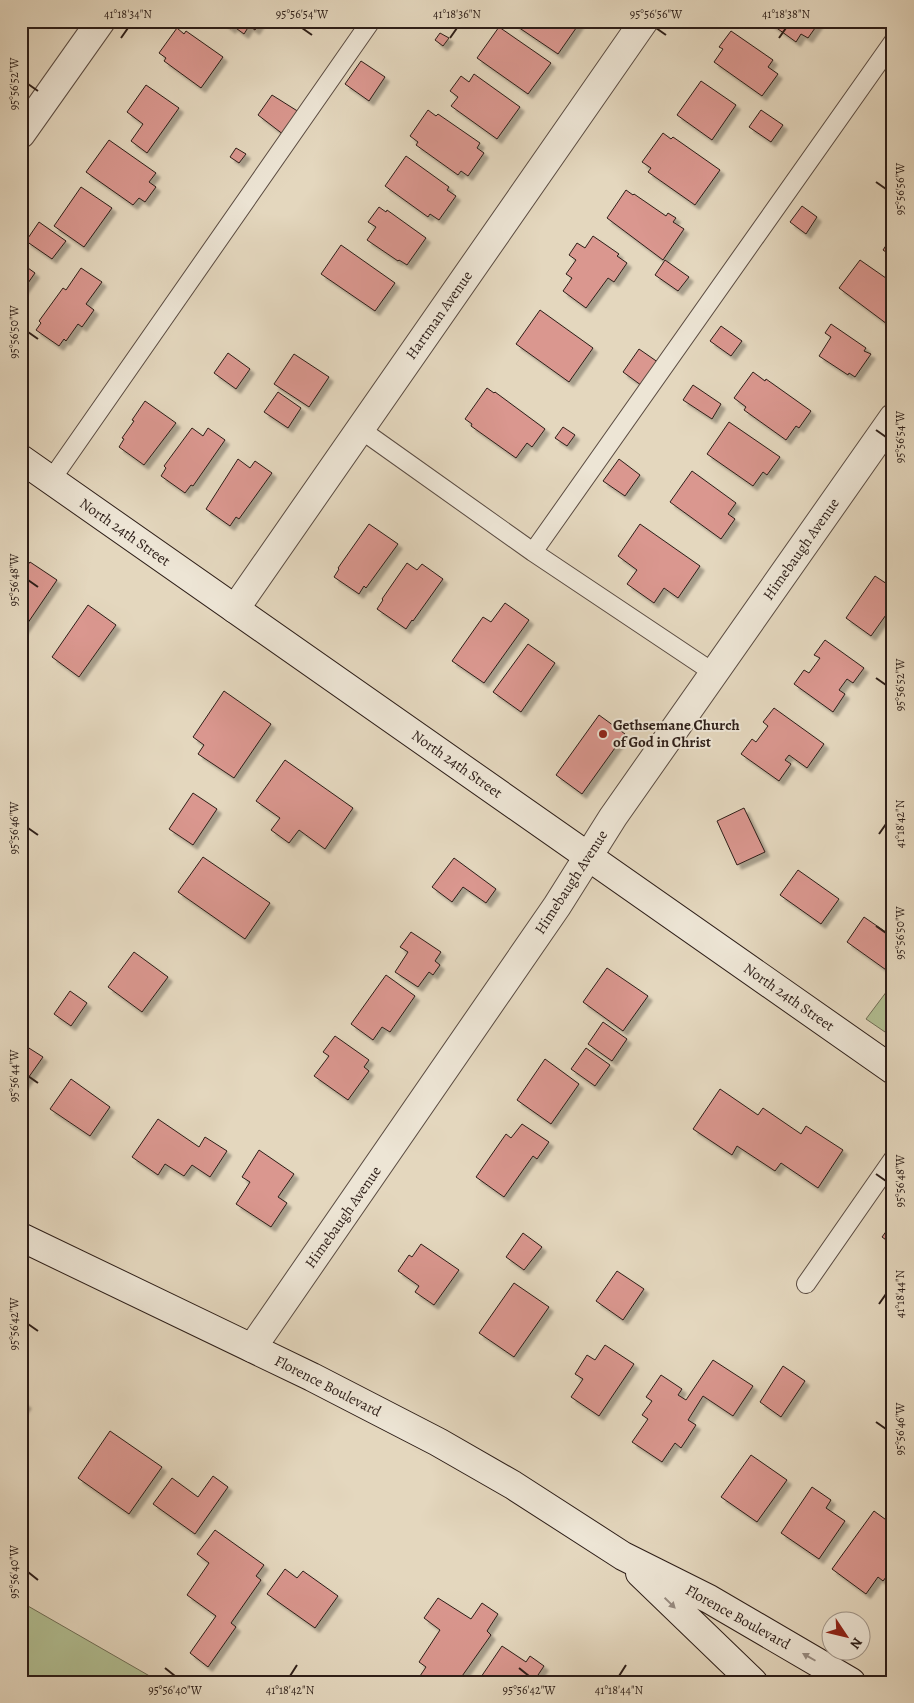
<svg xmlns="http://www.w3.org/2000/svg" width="914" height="1703" viewBox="0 0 914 1703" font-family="Alegreya,serif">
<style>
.green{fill:#b2bf93;stroke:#706e56}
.building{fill:#da978f;stroke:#2d1e18;filter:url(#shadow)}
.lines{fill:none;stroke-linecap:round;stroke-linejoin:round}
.lane-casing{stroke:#5b4c42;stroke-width:20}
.street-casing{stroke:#5b4c42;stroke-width:30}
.secondary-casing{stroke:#2d1e18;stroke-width:30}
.lane{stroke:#ede5d5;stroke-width:18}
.street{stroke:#ede5d5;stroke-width:28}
.secondary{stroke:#ede5d5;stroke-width:28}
.oneway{fill:#978b80}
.ticks{fill:none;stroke:#2d1e18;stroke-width:2}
.poi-dot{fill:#8f2418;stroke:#ede5d5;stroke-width:2}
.labels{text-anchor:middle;stroke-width:4;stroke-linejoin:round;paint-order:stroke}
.street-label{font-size:15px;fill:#2d1e18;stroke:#ede5d5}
.poi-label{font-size:15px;font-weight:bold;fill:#2d1e18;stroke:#ede5d5;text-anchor:start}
.neatline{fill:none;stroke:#2d1e18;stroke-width:2}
.ticks-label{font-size:12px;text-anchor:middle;fill:#2d1e18}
</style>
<defs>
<filter id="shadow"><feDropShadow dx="4.5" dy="4.5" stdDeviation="1" flood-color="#0004"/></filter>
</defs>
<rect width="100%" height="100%" fill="#e4d7be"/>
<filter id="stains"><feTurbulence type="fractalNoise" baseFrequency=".004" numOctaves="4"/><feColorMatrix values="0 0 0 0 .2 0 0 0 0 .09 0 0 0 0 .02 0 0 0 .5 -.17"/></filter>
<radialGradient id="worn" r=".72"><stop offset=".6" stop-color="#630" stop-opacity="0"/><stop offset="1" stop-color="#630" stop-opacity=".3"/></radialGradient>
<path class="green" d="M893 983V1021L885 1032 866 1019Z
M21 1602 160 1682H21Z"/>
<path class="building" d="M221 21H261L255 30 249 26 244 34 233 26 231 29Z
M518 21H581L558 54 515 25Z
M767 21H820L808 38 801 34 796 42Z
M499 27 551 63 528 94 477 58Z
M177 28 184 34 186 31 223 57 201 88 164 61 166 58 159 53Z
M731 31 773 60 768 67 778 74 762 96 714 62 723 49 719 47Z
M440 33 449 38 443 46 435 40Z
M361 61 385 77 369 101 345 84Z
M474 74 520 107 497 139 451 106 458 97 450 91 461 76 469 82Z
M701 81 736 105 712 140 677 115Z
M146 85 179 108 147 153 131 141 143 124 127 112Z
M272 95 299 112 284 135 258 115Z
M428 110 436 116 438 114 480 143 477 148 484 153 468 176 461 171 458 175 416 145 418 142 410 136Z
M761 110 783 125 771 142 749 127Z
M663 133 671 139 673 137 720 170 695 205 648 172 651 168 642 162Z
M109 140 156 173 149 182 156 187 145 202 139 198 133 205 86 172Z
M236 148 246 154 239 163 230 157Z
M406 156 449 187 447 190 456 196 439 220 430 214 428 217 385 186Z
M81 187 112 208 84 247 54 226Z
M626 190 633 195 634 194 666 216 668 213 676 218 673 222 684 229 663 260 607 218Z
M802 206 817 217 806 234 790 222Z
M379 207 386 212 387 210 426 238 407 265 399 260 398 261 367 240 376 227 368 222Z
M39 222 66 241 52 259 26 241Z
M893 235V257L883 250Z
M593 236 619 254 617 256 627 263 614 282 608 278 586 308 563 291 572 278 566 274 576 260 569 255 577 243 585 248Z
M341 245 395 283 375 311 321 274Z
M665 260 689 277 678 291 655 275Z
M860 260 893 283V324L891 327 839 288Z
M21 263 35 273 21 293Z
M81 268 102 282 86 304 94 310 82 327 78 324 66 341 64 339 59 346 36 330 41 323 39 321 63 288 66 290Z
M540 310 593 348 569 382 516 344Z
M831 324 866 348 864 351 871 354 855 377 849 373 848 375 819 356 831 337 825 333Z
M721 326 742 341 731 356 710 341Z
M639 349 662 365 645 388 623 372Z
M228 353 250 369 236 389 214 373Z
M294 354 329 377 309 407 274 384Z
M753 372 765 381 766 379 811 411 799 428 796 426 786 440 744 410 746 407 734 398Z
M693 385 721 404 712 419 683 400Z
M487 388 494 393 495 392 545 429 532 447 527 443 516 458 471 426 472 424 465 419Z
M278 392 301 408 288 428 264 412Z
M145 401 176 423 144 465 119 447 124 439 122 438 134 421 132 420Z
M729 422 780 457 767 475 763 472 753 486 707 454Z
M563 427 575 435 567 446 555 438Z
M192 428 203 436 208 428 225 440 193 486 191 485 185 493 161 476 166 468 164 466Z
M238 459 250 468 255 461 272 473 239 519 236 517 230 526 206 509Z
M619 459 640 475 625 496 603 481Z
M692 471 736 503 728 514 735 519 721 539 670 502Z
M369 524 398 544 366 588 364 586 359 594 334 577 339 569 338 568Z
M640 524 700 566 678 598 664 588 654 603 627 584 637 570 618 556Z
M30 562 57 580 21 633V574Z
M407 563 417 570 422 564 443 579 413 621 412 620 406 629 377 609 383 600 382 599Z
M875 576 893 588V605L871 636 846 618Z
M505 603 529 620 484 683 452 661 483 617 491 622Z
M88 605 116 625 79 677 52 657Z
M825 640 864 668 853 683 847 679 839 690 845 694 833 712 794 684 804 670 809 673 820 658 814 655Z
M528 644 555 663 521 712 493 692Z
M224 691 271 724 234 778 198 754 204 745 193 737Z
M774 708 824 744 807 768 789 755 785 760 791 764 779 781 741 754 752 739 756 742 768 726 763 722Z
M599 715 625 734 582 794 556 775Z
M285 760 353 808 325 849 299 830 289 843 271 830 280 818 256 801Z
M193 793 217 809 193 845 169 829Z
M744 808 765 852 737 865 717 821Z
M203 857 270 903 245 939 178 892Z
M454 858 496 889 486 903 463 887 452 902 432 887Z
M798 870 839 899 821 924 780 895Z
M864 917 893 937V967L889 972 847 942Z
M411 932 441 952 435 961 440 965 433 975 429 972 418 987 395 972 408 952 400 947Z
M134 952 168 977 142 1012 108 987Z
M607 968 648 996 623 1031 583 1002Z
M386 975 415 996 390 1032 382 1027 373 1040 351 1024Z
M70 991 87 1003 71 1026 54 1014Z
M603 1022 627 1039 612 1061 588 1044Z
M335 1036 369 1060 364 1067 369 1071 348 1100 314 1076 329 1056 323 1052Z
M21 1043 43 1057 21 1088Z
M586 1048 610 1065 595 1086 571 1069Z
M545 1059 579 1084 551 1124 517 1100Z
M71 1079 110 1107 90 1136 50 1109Z
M720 1089 758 1115 763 1108 801 1134 806 1126 843 1150 818 1188 781 1163 775 1171 737 1146 732 1155 693 1129Z
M158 1119 199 1147 205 1137 227 1151 210 1177 192 1165 184 1176 165 1164 158 1175 132 1157Z
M522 1124 549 1142 537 1159 533 1156 504 1197 476 1177 506 1134 511 1138Z
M259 1150 294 1174 278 1197 287 1203 271 1227 236 1204 250 1182 242 1177Z
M893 1222V1245L882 1237Z
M523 1233 542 1247 524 1270 506 1257Z
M421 1244 459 1270 434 1305 415 1292 419 1286 398 1271 409 1255 412 1257Z
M617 1271 644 1289 623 1320 596 1301Z
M514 1283 549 1307 514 1357 479 1333Z
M605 1345 634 1364 599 1416 571 1397 583 1379 575 1374 587 1355 595 1360Z
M713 1360 753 1386 733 1416 703 1396 688 1420 696 1425 681 1448 675 1443 662 1462 632 1442 648 1419 642 1415 652 1401 646 1397 661 1375 682 1389 678 1395 686 1400Z
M783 1366 805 1381 781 1417 760 1402Z
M21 1400 27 1404 21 1412Z
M110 1431 162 1467 129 1514 78 1478Z
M751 1455 787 1480 757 1522 721 1497Z
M213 1476 228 1487 195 1534 153 1504 172 1478 198 1497Z
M812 1487 831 1500 826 1508 845 1521 819 1559 781 1533Z
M874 1511 893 1525V1568L883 1581 878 1577 866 1594 832 1569Z
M215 1530 264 1565 256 1576 261 1580 231 1623 236 1627 208 1667 190 1653 216 1616 187 1595 209 1563 197 1554Z
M285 1569 297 1578 303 1571 338 1596 315 1628 267 1594Z
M438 1598 471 1619 482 1603 498 1614 487 1631 491 1635 460 1679 464 1682H416L426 1667 419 1662 440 1630 424 1618Z
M502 1646 526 1662 530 1656 544 1666 538 1675 548 1682H488L481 1677Z"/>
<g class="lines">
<defs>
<path id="lane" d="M360 429 533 552 714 673
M51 480 371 21
M533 552 893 42
M806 1284 893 1159"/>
<path id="street" d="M21 134 101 21
M235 609 644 21
M252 1348 557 906 613 817 893 418"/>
<path id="secondary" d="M21 459 893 1070
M21 1237 312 1377 438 1442 513 1485 623 1556 709 1599 851 1682
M640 1573 753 1682"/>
</defs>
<use href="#lane" class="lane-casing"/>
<use href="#street" class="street-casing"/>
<use href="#secondary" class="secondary-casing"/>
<use href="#lane" class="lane"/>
<use href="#street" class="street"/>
<use href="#secondary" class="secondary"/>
</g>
<defs><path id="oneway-solid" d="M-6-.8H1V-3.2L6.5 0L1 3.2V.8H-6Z" transform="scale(1.25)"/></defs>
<g class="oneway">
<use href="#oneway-solid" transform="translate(670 1603) rotate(44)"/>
<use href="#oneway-solid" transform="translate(809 1657) rotate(-150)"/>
</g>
<path class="ticks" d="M302 28 312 35M656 28 666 35M121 38 128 28M450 38 457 28M779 38 786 28M28 84 38 91M876 182 886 189M28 332 38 339M876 430 886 437M28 580 38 587M876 678 886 685M28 828 38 835M879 834 886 824M876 926 886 933M28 1076 38 1083M876 1174 886 1181M879 1304 886 1294M28 1324 38 1331M876 1422 886 1429M28 1572 38 1580M165 1668 175 1676M519 1668 529 1676M290 1676 297 1665M619 1676 626 1665"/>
<circle class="poi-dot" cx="603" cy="734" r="5"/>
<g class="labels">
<g class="street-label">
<text transform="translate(439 315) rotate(-55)" y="5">Hartman Avenue</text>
<text transform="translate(125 532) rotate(35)" y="5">North 24th Street</text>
<text transform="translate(801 549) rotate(-55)" y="5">Himebaugh Avenue</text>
<text transform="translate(457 764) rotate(35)" y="5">North 24th Street</text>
<text transform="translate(571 882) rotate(-57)" y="5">Himebaugh Avenue</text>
<text transform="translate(789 997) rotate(35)" y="5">North 24th Street</text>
<text transform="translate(343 1217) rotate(-55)" y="5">Himebaugh Avenue</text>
<text transform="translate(328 1386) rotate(27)" y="5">Florence Boulevard</text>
<text transform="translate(738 1617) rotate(29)" y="5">Florence Boulevard</text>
</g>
<g class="poi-label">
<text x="613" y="730">Gethsemane Church<tspan x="613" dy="17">of God in Christ</tspan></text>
</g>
</g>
<rect width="914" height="1703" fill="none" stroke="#e4d7be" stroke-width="55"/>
<g transform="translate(846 1636) rotate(125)"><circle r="24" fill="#ede5d5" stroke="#a09589"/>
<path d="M0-4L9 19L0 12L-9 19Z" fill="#8f2418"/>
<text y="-8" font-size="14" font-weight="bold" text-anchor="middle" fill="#2d1e18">N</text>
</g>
<rect x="28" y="28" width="858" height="1648" class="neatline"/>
<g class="ticks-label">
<text x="128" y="18">41°18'34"N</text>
<text x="302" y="18">95°56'54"W</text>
<text x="457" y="18">41°18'36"N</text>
<text x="656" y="18">95°56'56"W</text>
<text x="786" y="18">41°18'38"N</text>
<text transform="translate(14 84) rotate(-90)" y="4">95°56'52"W</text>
<text transform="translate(900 189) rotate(-90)" y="4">95°56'56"W</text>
<text transform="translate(14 332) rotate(-90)" y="4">95°56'50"W</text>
<text transform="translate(900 437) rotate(-90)" y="4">95°56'54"W</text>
<text transform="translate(14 580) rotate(-90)" y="4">95°56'48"W</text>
<text transform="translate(900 685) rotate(-90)" y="4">95°56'52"W</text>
<text transform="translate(900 824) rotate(-90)" y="4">41°18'42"N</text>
<text transform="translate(14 828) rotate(-90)" y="4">95°56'46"W</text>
<text transform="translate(900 933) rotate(-90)" y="4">95°56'50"W</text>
<text transform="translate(14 1076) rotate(-90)" y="4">95°56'44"W</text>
<text transform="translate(900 1181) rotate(-90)" y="4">95°56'48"W</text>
<text transform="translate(900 1294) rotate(-90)" y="4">41°18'44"N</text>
<text transform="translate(14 1324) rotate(-90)" y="4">95°56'42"W</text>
<text transform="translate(900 1429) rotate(-90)" y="4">95°56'46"W</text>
<text transform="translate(14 1572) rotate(-90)" y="4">95°56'40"W</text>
<text x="175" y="1694">95°56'40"W</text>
<text x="290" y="1694">41°18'42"N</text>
<text x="529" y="1694">95°56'42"W</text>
<text x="619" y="1694">41°18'44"N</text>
</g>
<rect width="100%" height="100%" filter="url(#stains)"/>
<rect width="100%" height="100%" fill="url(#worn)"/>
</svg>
